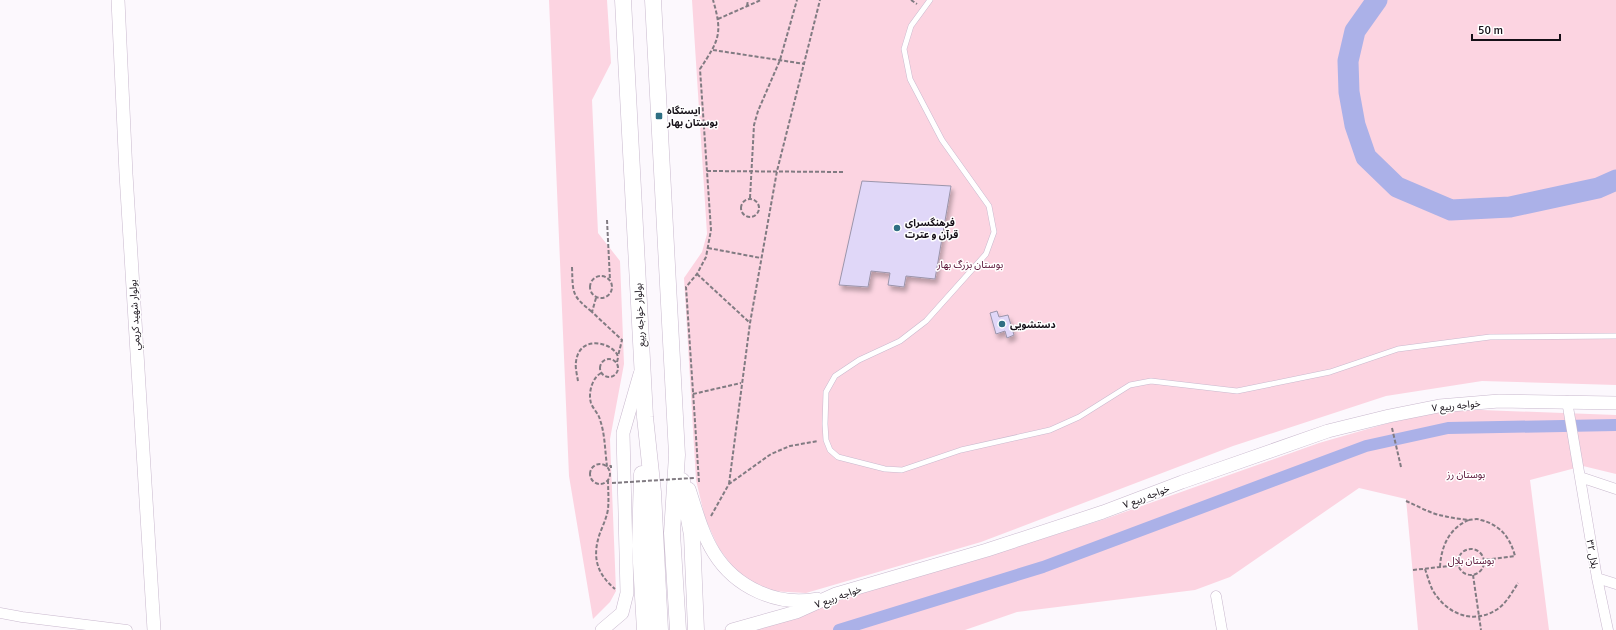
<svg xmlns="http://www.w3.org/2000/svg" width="1616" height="630" viewBox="0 0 1616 630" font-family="Signika,'Noto Sans Arabic',sans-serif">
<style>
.green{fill:#fcd4e1}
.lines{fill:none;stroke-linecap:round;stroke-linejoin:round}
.canal{stroke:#abb1e8;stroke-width:12}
.river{stroke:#abb1e8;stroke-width:21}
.building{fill:#e0d7f8;stroke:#9b95ab;filter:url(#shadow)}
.service-casing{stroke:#c9b9ce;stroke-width:6}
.minor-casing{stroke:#c9b9ce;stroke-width:11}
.tertiary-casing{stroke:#c9b9ce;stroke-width:14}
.primary-casing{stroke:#c9b9ce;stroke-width:17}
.path{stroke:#817b82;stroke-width:2;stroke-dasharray:4 2;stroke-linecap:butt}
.service{stroke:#fff;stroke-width:5}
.minor{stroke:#fff;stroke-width:10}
.tertiary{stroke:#fff;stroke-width:13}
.primary{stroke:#fff;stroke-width:16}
.path-bridge{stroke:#817b82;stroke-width:2;stroke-dasharray:4 2;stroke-linecap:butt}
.poi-dot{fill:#2f6f83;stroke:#fff;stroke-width:1.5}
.labels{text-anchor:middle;stroke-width:3;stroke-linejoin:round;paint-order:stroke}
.poi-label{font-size:10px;font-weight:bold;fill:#150f17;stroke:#fff;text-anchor:start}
.park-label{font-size:10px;fill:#51082d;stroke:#fff}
.street-label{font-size:10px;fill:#150f17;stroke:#fff}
</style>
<defs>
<filter id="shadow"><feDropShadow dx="2.5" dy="4.5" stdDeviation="2" flood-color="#0004"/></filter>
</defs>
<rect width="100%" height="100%" fill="#fcf8fd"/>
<path class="green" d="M549 0H607L611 63 592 100 598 233 620 261 624 364 610 439 616 591 610 602 593 619 569 476Z
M692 0H1616V385L1482 381 1386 396 1233 446 981 542 806 593 770 591 741 578 718 547 705 518 696 480 684 278 702 252 707 234Z
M1456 409 1616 415V474L1583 466 1530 480 1549 630H1418L1406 499 1359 488 1230 577 1195 590 1017 612 965 630H723L968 562 1105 519 1319 443 1399 420Z"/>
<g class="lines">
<path class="canal" d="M839 630 1043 567 1366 446 1448 428 1616 425"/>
<path class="river" d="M1377 0 1355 31 1348 61 1349 92 1355 125 1366 157 1397 187 1451 210 1510 207 1598 188 1616 180"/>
</g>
<path class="building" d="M862 181 951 186 935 279 906 276 904 287 888 285 890 273 871 271 868 287 839 285Z
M997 311 999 317 1008 315 1014 335 1007 338 1005 331 996 334 990 313Z"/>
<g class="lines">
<defs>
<path id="service" d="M930 0 911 26 904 49 910 79 942 140 989 206 994 232 986 254 926 321 900 341 859 360 835 376 826 392 825 424 826 440 830 450 838 457 885 469 902 470 961 450 1050 430 1079 417 1130 385 1151 381 1237 391 1330 372 1398 349 1490 337 1616 336"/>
<path id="minor" d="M1567 401 1597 578 1608 630
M1580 477 1616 489
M1597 578 1616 584
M1216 596 1222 630
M0 613 22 617 127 630"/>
<path id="tertiary" d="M118 0 126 174 154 630
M689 489C696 510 702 534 714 553 735 587 777 607 817 599
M602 630 622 613 627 593 623 433 640 374
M732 630 796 612 836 594 987 550 1103 512 1182 482 1328 431 1389 416 1439 406 1499 401 1616 403"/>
<path id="primary" d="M623 0 645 417 653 492 660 630
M653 0 677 455 672 533 678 630
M642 474 640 546 645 630
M682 481 692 535 696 630"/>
</defs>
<use href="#service" class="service-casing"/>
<use href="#minor" class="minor-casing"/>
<use href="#tertiary" class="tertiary-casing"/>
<use href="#primary" class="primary-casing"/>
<path class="path" d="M911 0 917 4
M747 6 748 0
M718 19 761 0
M713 50 805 64
M707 171 844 172
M750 198 754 125 758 111 780 60 797 0
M741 208a9 9 0 1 1 18 0a9 9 0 1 1-18 0Z
M607 220 610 280
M708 248 761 258
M572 267C573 293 571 295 592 312
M697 274 749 322
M590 287a11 11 0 1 1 22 0a11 11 0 1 1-22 0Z
M596 298 592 312 622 340 618 356
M600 368a9 9 0 1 1 18 0a9 9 0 1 1-18 0Z
M601 373C592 378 588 393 591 403 593 409 599 414 600 420 605 433 605 452 607 466H611V468
M578 381C577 375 575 367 576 362 579 333 615 343 618 357 618 359 617 361 617 363
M693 394 741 383
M1392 428 1401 467
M590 474a10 10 0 1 1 20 0a10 10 0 1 1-20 0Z
M608 480C608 490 609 499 608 509 607 517 603 525 600 533 592 556 596 573 615 589
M699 482 686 287 697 274 706 257 711 230 700 69C719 40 723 34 713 0
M729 484 750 323 777 171 820 0
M1406 501C1418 506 1431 514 1444 516 1452 518 1460 519 1468 520 1472 520 1477 518 1481 520 1500 525 1510 537 1515 556L1484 560
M711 516 729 484 771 454 790 446 818 441
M1458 562a13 13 0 1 1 26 0a13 13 0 1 1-26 0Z
M1440 567C1441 547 1449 528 1469 520
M1425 569C1428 577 1430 587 1435 594 1451 617 1477 624 1499 608 1507 602 1513 591 1518 583
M1413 570 1458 565
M1473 575 1481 630"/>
<use href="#service" class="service"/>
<use href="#minor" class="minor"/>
<use href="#tertiary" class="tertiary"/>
<use href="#primary" class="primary"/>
<path class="path-bridge" d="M612 483 694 478"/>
</g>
<g class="poi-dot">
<rect x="655" y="112" width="8" height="8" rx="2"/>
<circle cx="897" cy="228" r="4"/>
<circle cx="1002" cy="324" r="4"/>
</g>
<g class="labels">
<g class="poi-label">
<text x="667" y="114">ایستگاه<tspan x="667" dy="12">بوستان بهار</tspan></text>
<text x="905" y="226">فرهنگسرای<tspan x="905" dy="12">قرآن و عترت</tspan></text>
<text x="1010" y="328">دستشویی</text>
</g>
<g class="park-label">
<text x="970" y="268">بوستان بزرگ بهار</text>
<text x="1466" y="478">بوستان رز</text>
<text x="1471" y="564">بوستان بلال</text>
</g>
<g class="street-label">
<text transform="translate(134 315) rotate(-93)" y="4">بولوار شهيد كريمي</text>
<text transform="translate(639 315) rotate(-93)" y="4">بولوار خواجه ربیع</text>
<text transform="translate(1456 405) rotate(-6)" y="4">خواجه ربیع ۷</text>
<text transform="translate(1146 496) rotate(-21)" y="4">خواجه ربیع ۷</text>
<text transform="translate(1593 554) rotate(80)" y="4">بلال ۳۲</text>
<text transform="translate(838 596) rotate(-20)" y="4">خواجه ربیع ۷</text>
</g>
</g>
<path d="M1472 34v6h88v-6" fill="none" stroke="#150f17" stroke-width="2"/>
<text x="1478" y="34" font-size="12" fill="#150f17" stroke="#ffffff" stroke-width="3" paint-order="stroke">50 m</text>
</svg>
